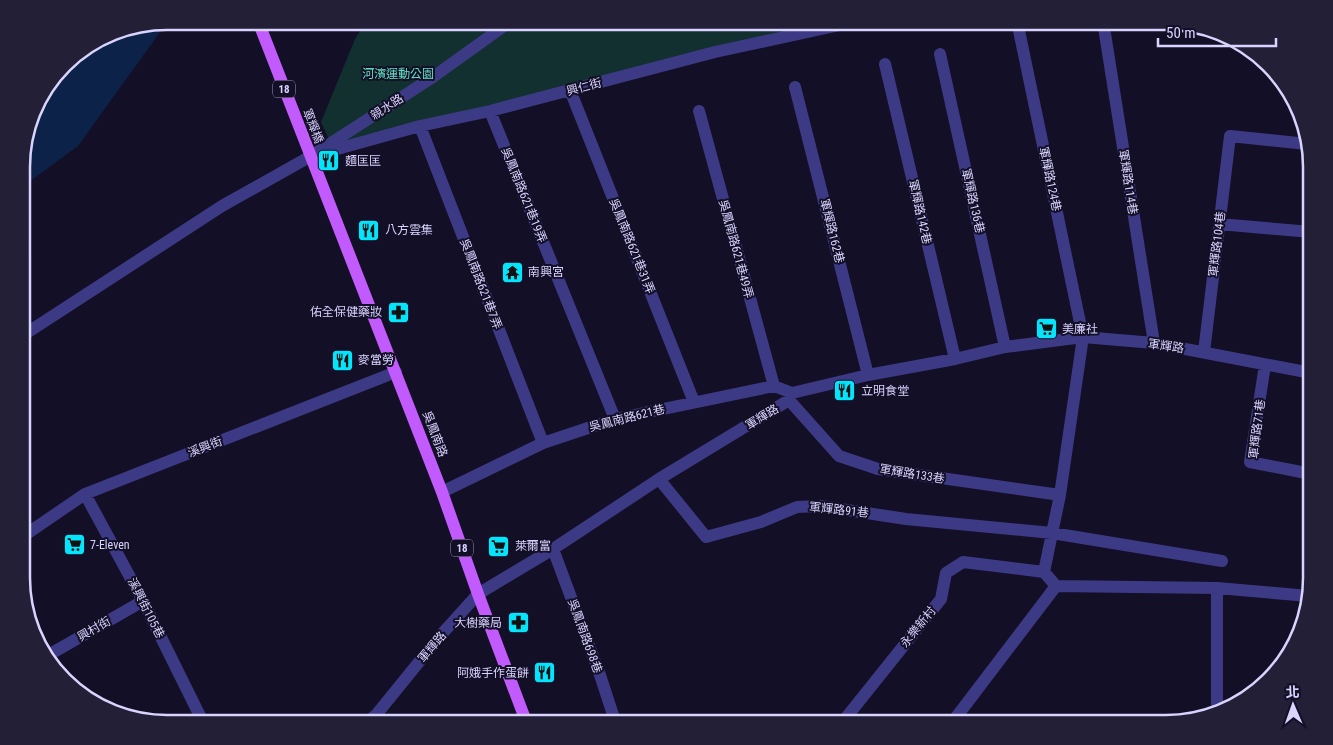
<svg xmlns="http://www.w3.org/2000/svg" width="1333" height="745" viewBox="0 0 1333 745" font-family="'Roboto Condensed','Noto Sans TC',sans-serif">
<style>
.green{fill:#12302f}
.water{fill:#0c2248}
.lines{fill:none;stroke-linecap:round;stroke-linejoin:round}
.minor{stroke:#3d3a85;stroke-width:12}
.major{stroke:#c25bff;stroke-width:12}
.labels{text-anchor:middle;stroke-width:4;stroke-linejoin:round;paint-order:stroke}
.shield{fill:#130f26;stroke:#9e99be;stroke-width:1}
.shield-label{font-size:11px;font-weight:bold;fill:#d9d4ff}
.park-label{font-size:12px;fill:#5fe0c0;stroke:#130f26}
.street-label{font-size:12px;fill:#d9d4ff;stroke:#130f26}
.poi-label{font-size:12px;fill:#d9d4ff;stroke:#130f26;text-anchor:start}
.rim{fill:none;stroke:#d9d4ff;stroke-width:2.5}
</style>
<rect width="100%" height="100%" fill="#130f26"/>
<path class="green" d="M366 21H826L332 146 321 122 355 39Z"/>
<path class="water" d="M168 21 78 146 22 187V148L36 102 71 58 111 32Z"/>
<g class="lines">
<path class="minor" d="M1017 21 1083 337 1060 495 1044 572
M1103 21 1154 343
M940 54 1005 347
M885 64 955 359
M795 87 868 375
M570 90 694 402
M490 111 615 419
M699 111 774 386
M420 126 543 443
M323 153 420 126 490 111 715 52 858 21
M1219 224 1311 232
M22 336 222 206 311 156 433 77 511 21
M1204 352 1230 136 1307 144
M1265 365 1250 462 1311 474
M789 400 839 456 878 469 1060 495
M659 479 706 537 761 522 797 507 821 506 906 519 1052 533 1222 561
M442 492 543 443 615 419 774 386 792 393
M85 494 143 601 204 724
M22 537 85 494 396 372
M553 549 600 675 616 724
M1217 588V709
M45 657 143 601
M365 724 376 715 440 636 478 594 553 549 659 479 789 400 792 393 868 375 955 359 1005 347 1083 337 1154 343 1311 373
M841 724 941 599 946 573 963 562 1044 572 1056 586 1217 588 1309 596
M951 724 1056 586"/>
<path class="major" d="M258 21 442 492 478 594 527 724"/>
</g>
<defs>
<symbol id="restaurant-square" viewBox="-11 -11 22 22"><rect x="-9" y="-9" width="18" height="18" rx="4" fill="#00e5ff" stroke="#130f26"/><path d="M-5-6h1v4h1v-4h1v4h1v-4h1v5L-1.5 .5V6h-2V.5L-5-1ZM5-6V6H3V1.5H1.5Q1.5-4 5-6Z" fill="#111"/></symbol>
<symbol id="temple-square" viewBox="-11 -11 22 22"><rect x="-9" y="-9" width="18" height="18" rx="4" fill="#00e5ff" stroke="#130f26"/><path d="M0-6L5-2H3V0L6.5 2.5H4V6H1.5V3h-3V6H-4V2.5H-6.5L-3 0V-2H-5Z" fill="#111"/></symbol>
<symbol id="pharmacy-square" viewBox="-11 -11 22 22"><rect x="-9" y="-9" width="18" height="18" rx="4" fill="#00e5ff" stroke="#130f26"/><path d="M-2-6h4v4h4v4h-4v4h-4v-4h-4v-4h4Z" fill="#111"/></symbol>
<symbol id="supermarket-square" viewBox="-11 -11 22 22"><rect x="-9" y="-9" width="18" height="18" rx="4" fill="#00e5ff" stroke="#130f26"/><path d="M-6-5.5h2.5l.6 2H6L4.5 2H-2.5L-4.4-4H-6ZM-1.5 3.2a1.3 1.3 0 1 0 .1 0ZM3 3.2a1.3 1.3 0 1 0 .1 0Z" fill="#111"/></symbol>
</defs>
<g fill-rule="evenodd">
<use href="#restaurant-square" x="316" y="148" width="25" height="25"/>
<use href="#restaurant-square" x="356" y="218" width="25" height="25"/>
<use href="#temple-square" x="500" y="260" width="25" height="25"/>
<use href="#pharmacy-square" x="386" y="300" width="25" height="25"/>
<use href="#supermarket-square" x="1034" y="316" width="25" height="25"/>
<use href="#restaurant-square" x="330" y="348" width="25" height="25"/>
<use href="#restaurant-square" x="832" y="378" width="25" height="25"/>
<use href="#supermarket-square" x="62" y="532" width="25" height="25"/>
<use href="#supermarket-square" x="486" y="534" width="25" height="25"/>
<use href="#pharmacy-square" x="506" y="610" width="25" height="25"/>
<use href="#restaurant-square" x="532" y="660" width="25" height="25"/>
</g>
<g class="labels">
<g class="shield">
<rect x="273" y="80.5" width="22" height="17" rx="4"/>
<rect x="451" y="539.5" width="22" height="17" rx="4"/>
</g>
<g class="shield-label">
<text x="284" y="93">18</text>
<text x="462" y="552">18</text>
</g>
<g class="park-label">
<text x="398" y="78">河濱運動公園</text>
</g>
<g class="street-label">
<text transform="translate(584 87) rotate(-15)" y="4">興仁街</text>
<text transform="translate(387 107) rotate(-33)" y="4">親水路</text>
<text transform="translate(313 126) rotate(69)" y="4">軍輝橋</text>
<text transform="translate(1050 179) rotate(78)" y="4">軍輝路124巷</text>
<text transform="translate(1128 182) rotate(81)" y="4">軍輝路114巷</text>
<text transform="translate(524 195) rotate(68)" y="4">吳鳳南路621巷19弄</text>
<text transform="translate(973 201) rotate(77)" y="4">軍輝路136巷</text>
<text transform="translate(920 212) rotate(77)" y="4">軍輝路142巷</text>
<text transform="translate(832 231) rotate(76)" y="4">軍輝路162巷</text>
<text transform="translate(1217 244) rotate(-83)" y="4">軍輝路104巷</text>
<text transform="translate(632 246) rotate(68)" y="4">吳鳳南路621巷31弄</text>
<text transform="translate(736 249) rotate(75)" y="4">吳鳳南路621巷49弄</text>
<text transform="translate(481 284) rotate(69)" y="4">吳鳳南路621巷7弄</text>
<text transform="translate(1166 346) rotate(8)" y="4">軍輝路</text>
<text transform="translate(762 417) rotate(-31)" y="4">軍輝路</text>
<text transform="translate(627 418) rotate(-14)" y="4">吳鳳南路621巷</text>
<text transform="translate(1257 429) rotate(-83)" y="4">軍輝路71巷</text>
<text transform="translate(435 434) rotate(69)" y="4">吳鳳南路</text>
<text transform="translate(205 447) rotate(-21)" y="4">溪興街</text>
<text transform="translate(912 474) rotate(9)" y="4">軍輝路133巷</text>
<text transform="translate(839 510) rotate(6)" y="4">軍輝路91巷</text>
<text transform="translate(146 608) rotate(63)" y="4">溪興街105巷</text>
<text transform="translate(918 627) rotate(-51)" y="4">永樂新村</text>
<text transform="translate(94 629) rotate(-30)" y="4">興村街</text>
<text transform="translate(585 636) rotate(70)" y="4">吳鳳南路698巷</text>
<text transform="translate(432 647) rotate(-50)" y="4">軍輝路</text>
</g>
<g class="poi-label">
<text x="345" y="165">麵匡匡</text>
<text x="385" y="234">八方雲集</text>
<text x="528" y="276">南興宮</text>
<text x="382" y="316" text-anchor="end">佑全保健藥妝</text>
<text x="1062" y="333">美廉社</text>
<text x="358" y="364">麥當勞</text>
<text x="861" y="395">立明食堂</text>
<text x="90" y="549">7-Eleven</text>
<text x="515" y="550">萊爾富</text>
<text x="502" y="627" text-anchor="end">大樹藥局</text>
<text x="529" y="677" text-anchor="end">阿娥手作蛋餅</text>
</g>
</g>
<path d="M0 0H1333V745H0ZM167 30H1166A137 137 0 0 1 1303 167V578A137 137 0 0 1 1166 715H167A137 137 0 0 1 30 578V167A137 137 0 0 1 167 30Z" fill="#231f37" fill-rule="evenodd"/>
<path class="rim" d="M167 30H1166A137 137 0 0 1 1303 167V578A137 137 0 0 1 1166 715H167A137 137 0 0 1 30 578V167A137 137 0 0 1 167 30Z"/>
<g transform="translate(1293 705) rotate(358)" stroke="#130f26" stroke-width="4" paint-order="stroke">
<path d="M0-4L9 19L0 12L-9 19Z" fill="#d9d4ff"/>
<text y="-8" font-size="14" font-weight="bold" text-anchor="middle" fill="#d9d4ff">北</text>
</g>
<path d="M1158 38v8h118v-8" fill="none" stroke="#d9d4ff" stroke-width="2.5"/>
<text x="1166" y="38" font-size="15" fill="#d9d4ff" stroke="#130f26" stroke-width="4" paint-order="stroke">50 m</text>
</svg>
